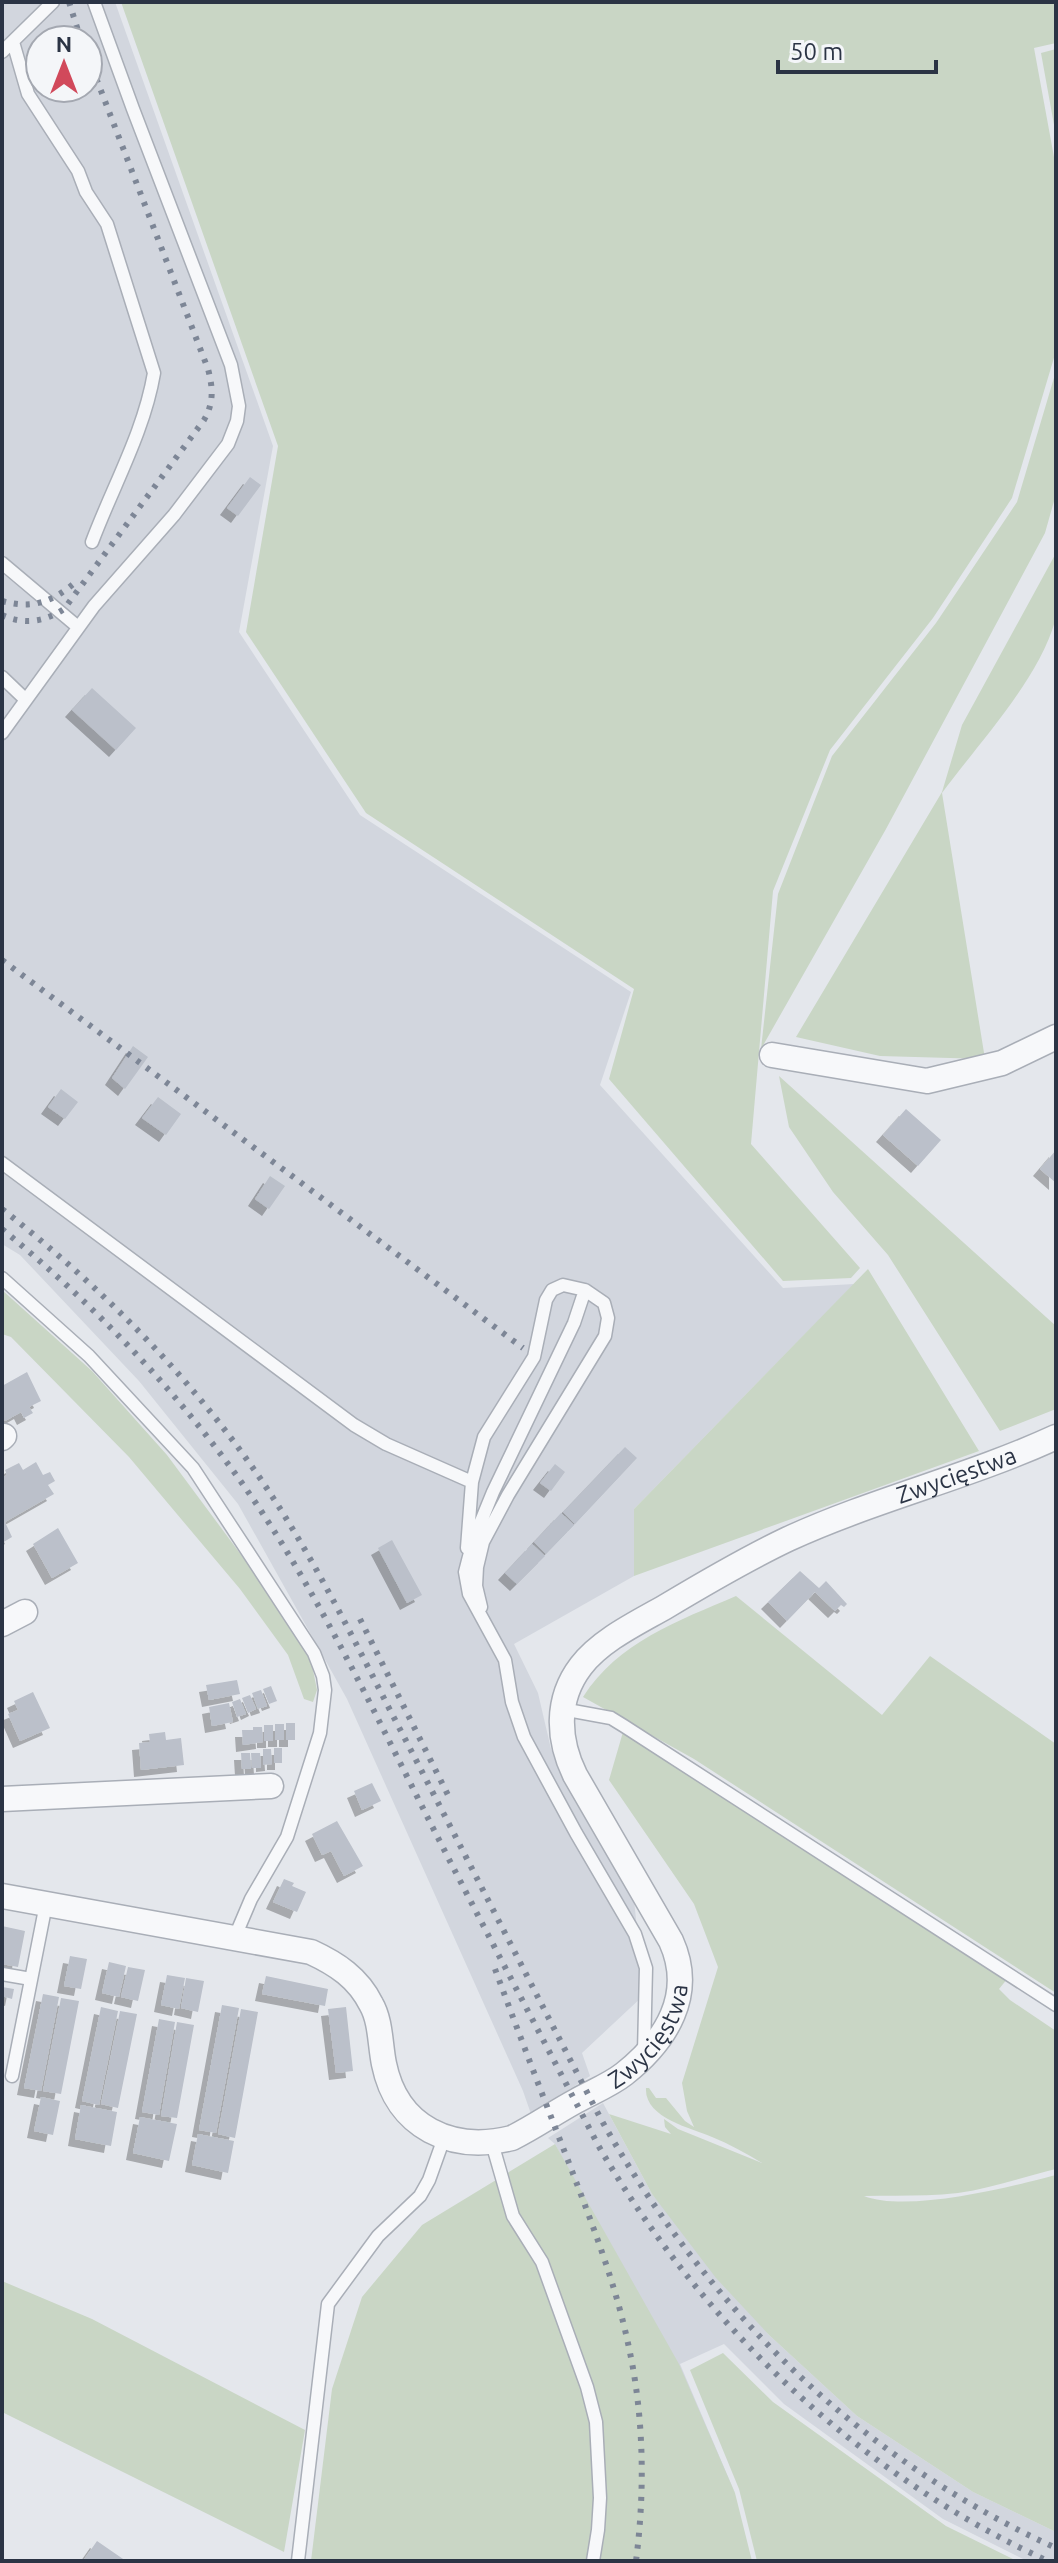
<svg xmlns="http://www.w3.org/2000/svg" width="1058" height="2563" viewBox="0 0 1058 2563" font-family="Ubuntu,sans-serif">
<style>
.built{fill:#d2d6de;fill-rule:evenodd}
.green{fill:#c9d6c5}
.building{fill:#bbc0ca;filter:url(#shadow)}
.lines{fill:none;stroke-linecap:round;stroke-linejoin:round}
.lane-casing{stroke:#a9aeb7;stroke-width:15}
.street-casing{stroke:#a9aeb7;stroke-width:27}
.lane{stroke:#f7f8fa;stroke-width:12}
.street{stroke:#f7f8fa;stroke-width:24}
.rail{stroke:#7d8696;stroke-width:6;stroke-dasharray:4 8;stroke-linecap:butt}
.labels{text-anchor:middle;stroke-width:6;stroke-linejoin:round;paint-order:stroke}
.street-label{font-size:24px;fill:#2b3445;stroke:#f4f6f9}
</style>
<defs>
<filter id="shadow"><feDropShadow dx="-7" dy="7" stdDeviation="0" flood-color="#0004"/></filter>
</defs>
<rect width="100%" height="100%" fill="#e4e7ec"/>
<path class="built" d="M2 2H115L273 446 239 632 360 815 631 992 600 1085 783 1288 854 1284 634 1509V1576L514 1644 538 1693 551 1749 576 1803 634 1900 644 1995 582 2053 590 2076 531 2114 523 2091 347 1699 238 1504 139 1381 20 1255 2 1244ZM40 40H88V88H40Z
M603 2103 652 2194 769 2335 857 2416 973 2492 1056 2532V2561H1027L943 2519 784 2404 724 2344 680 2364 735 2493 555 2144 548 2138Z"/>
<path class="green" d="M121 2H1056V43L1034 48 1056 168V351L1012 498 933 618 830 750 773 891 751 1144 860 1268 851 1278 783 1281 609 1079 634 989 366 813 246 632 278 446Z
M1056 49V136L1041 53Z
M1056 371V494L1045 533 886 829 761 1049 778 894 832 756 936 623 1017 502Z
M1056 553C1056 574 1058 601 1055 621 1039 679 978 744 942 793L985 1059 880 1056 796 1037 942 792 962 725Z
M779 1076 1056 1326V1409L1000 1431 888 1255 833 1192 789 1127Z
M868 1269 979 1451 634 1576V1509Z
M2 1290 92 1371 167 1455 308 1645 317 1690 313 1702 304 1699 288 1655 240 1589 129 1457 11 1337 2 1334Z
M736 1596 882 1715 930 1656 1056 1744V1993L694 1759 583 1697C618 1642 678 1621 736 1596Z
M623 1732 1008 1978 999 1989 1010 2000 1056 2031V2169C1023 2177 992 2188 958 2193 926 2197 895 2195 864 2196 908 2213 1010 2187 1056 2175V2532L973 2492 857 2416 769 2335 716 2278 652 2194 609 2114 671 2134 665 2127 664 2119 678 2129 762 2163C746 2153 729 2144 712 2137 691 2128 644 2118 646 2088H649L656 2098H666L685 2121 694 2127 687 2111 682 2083 718 1967 694 1904 609 1780Z
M555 2144 679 2364 735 2493 752 2561H311L332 2389 362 2297 422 2225Z
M2 2281 92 2319 305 2430 284 2552 2 2412Z
M723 2353 773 2402 946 2526 1017 2561H757L739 2489 690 2370Z"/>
<path class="building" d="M250 477 261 485 238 516 227 508Z
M92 688 136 728 116 750 72 710Z
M133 1046 148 1057 125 1089 112 1078Z
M61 1089 78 1102 65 1119 48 1107Z
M158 1097 181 1114 166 1135 142 1118Z
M906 1109 941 1140 918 1166 883 1135Z
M1056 1150V1183L1040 1169Z
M270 1176 285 1186 269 1209 255 1199Z
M27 1372 41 1401 29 1407 33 1413 24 1418 21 1412 5 1421 2 1415V1386Z
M625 1447 637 1458 575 1524 563 1512Z
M36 1462 43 1475 50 1472 55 1481 48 1485 54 1494 5 1522 12 1537 2 1543V1478L7 1475 5 1470 19 1463 23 1470Z
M555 1464 565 1472 551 1491 540 1483Z
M561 1513 574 1525 546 1554 534 1542Z
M58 1528 78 1563 52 1578 33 1544Z
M392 1540 422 1595 407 1603 378 1548Z
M532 1544 545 1556 517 1584 505 1573Z
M800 1571 819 1588 826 1581 847 1604 844 1607 841 1605 835 1611 815 1592 787 1621 768 1602Z
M237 1680 240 1694 209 1700 206 1685Z
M271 1686 277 1701 269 1704 263 1689Z
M261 1690 267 1706 258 1709 252 1693Z
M33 1692 50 1728 20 1741 8 1714 18 1710 14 1701Z
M250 1695 256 1709 248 1713 242 1698Z
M240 1699 246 1714 237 1717 232 1702Z
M229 1703 233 1722 212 1726 209 1707Z
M286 1723H295V1740H286Z
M275 1724H284V1740H275Z
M264 1725H273V1741H264Z
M253 1727H262L263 1742 243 1745 242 1730H253Z
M165 1732 166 1740 181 1738 184 1765 141 1770 139 1743 150 1742 149 1734Z
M274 1748H282V1763H274Z
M263 1749H271L272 1764 263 1765Z
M241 1753H250L251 1769H242Z
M251 1753H260L261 1768H252Z
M372 1783 381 1801 362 1810 354 1791Z
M337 1821 363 1866 344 1876 331 1851 322 1855 312 1834Z
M284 1879 294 1883 292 1886 306 1892 297 1912 273 1902Z
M2 1926 25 1931 18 1967 2 1964Z
M70 1956 87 1959 81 1989 64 1986Z
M109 1962 126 1966 119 1997 102 1993Z
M128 1967 145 1970 138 2001 121 1997Z
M167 1975 185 1978 179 2009 161 2005Z
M266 1976 328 1989 325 2006 262 1994Z
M186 1978 204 1981 198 2012 181 2008Z
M2 1987 14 1989 12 1999 2 1996Z
M43 1994 59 1997 41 2091 24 2088Z
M61 1998 79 2001 61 2094 43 2091Z
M222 2005 239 2008 216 2133 199 2130Z
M101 2007 118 2011 99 2105 82 2101Z
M346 2007 353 2071 336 2073 328 2009Z
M241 2009 258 2012 235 2138 218 2134Z
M120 2011 137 2014 118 2108 101 2104Z
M159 2019 175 2022 159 2115 142 2112Z
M177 2022 194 2025 177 2118 161 2116Z
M41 2097 60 2101 53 2135 34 2131Z
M81 2105 117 2112 111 2146 75 2139Z
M140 2117 177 2124 169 2161 133 2153Z
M198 2134 234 2141 228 2173 192 2165Z
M97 2541 126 2561H83Z"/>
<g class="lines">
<defs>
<path id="lane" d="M13 42 28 94 78 171 86 192 107 224 154 373C144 432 113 486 92 542
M2 52 53 2
M2 563 78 627
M2 677 26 700
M2 733 94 606 174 515 228 444 237 421 239 406 231 365 133 109 94 2
M2 1163 354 1425 386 1444 472 1482 467 1548
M2 1278 89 1356 193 1468 314 1653 323 1676 325 1690 320 1733 287 1837 251 1899 234 1939
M585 1290 574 1323 493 1492 473 1541 465 1572 469 1594 505 1660 512 1702 524 1737 576 1833 635 1934 646 1968 644 2052
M472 1482 484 1437 534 1357 546 1300 552 1290 563 1285 585 1290 604 1303 608 1318 605 1336 508 1495 483 1542 477 1567 476 1586 481 1607
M562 1709 611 1718 624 1726 1056 2005
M2 1974 31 1979
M12 2076 46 1904
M492 2143 513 2216 542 2262 587 2387 596 2422 600 2498 598 2530 593 2561
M298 2561 328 2304 378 2236 420 2196 429 2180 444 2138"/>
<g id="street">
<path d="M772 1055 927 1081 1002 1063 1056 1037"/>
<path d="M2 1438 4 1436"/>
<path d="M2 1624 25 1612"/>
<path d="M2 1799 271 1786"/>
<path id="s1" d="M2 1896 311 1952C337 1964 358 1978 371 2004 381 2021 380 2045 384 2064 397 2128 452 2153 512 2138 534 2127 554 2113 576 2101 592 2092 610 2085 624 2074 667 2040 695 1994 671 1941L575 1775C558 1740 555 1700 581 1666 601 1640 637 1623 665 1607 705 1583 746 1559 788 1539 875 1499 969 1477 1056 1437"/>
</g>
</defs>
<use href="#lane" class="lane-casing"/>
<use href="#street" class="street-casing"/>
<use href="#lane" class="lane"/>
<use href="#street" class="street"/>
<path class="rail" d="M69 2 81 40
M2 601C34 610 54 601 78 580
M2 615C23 625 45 622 64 609L204 420C214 403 213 388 208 369L88 57
M2 960 523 1348
M2 1209C91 1279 172 1358 240 1450 300 1531 345 1622 391 1712 462 1848 531 1985 602 2121 708 2309 858 2458 1056 2548
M2 1229C108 1316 203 1418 276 1534 335 1628 383 1730 433 1828 487 1934 543 2039 598 2145 701 2324 859 2475 1048 2561
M360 1619 450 1799
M495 1969C519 2034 544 2099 569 2163 592 2224 616 2284 629 2348 644 2417 645 2491 636 2561"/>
</g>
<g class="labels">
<g class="street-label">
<text dy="8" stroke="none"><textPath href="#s1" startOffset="1638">Zwycięstwa</textPath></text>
<text dy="8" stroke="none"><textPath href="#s1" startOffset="800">Zwycięstwa</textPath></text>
</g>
</g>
<rect width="1058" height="2563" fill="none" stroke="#2b3445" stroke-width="8"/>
<g transform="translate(64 64)"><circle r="38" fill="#f4f6f9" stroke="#a4a8b1" stroke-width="2"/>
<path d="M0-6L14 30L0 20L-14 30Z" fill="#d1495b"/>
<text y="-12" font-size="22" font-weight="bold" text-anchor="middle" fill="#2b3445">N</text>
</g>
<path d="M778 60v12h158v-12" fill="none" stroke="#2b3445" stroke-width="4"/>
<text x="790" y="60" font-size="24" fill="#2b3445" stroke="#f4f6f9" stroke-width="6" paint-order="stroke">50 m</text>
</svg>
